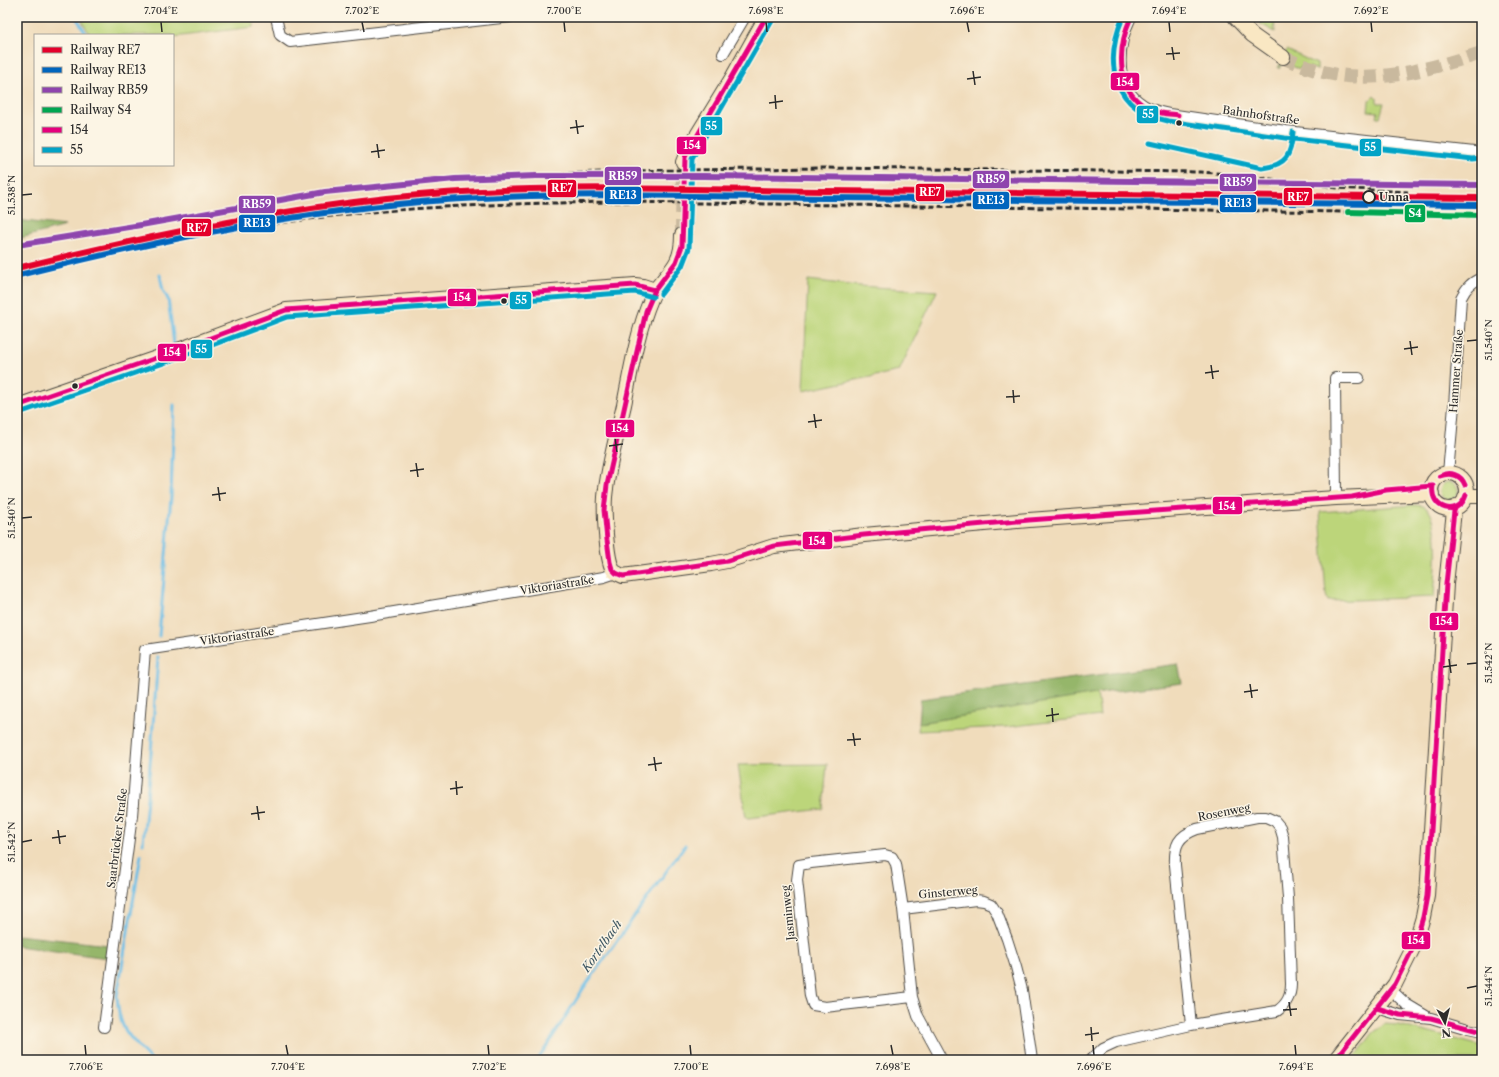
<svg xmlns="http://www.w3.org/2000/svg" width="1499" height="1077" viewBox="0 0 1499 1077" font-family="'Libre Caslon Text',serif">
<style>
.green{fill:#bcd57a;stroke:#748052}
.forest{fill:#95b66a;stroke:#60704a}
.lines{fill:none;stroke-linecap:round;stroke-linejoin:round}
.stream{stroke:#6bbde6;stroke-width:3}
.secondary-tunnel{stroke:#c9b99e;stroke-width:14;stroke-dasharray:14 7;stroke-linecap:butt}
.street-casing{stroke:#494641;stroke-width:12}
.secondary-casing{stroke:#494641;stroke-width:16}
.street{stroke:#fff;stroke-width:10}
.secondary{stroke:#f9e7c3;stroke-width:14}
.rail{stroke:#2b2b2b;stroke-width:3;stroke-dasharray:6 3;stroke-linecap:butt}
.bus-1-casing{stroke:#fcf5e5;stroke-width:8}
.bus-2-casing{stroke:#fcf5e5;stroke-width:8}
.bus-1{stroke:#e5007d;stroke-width:5}
.bus-2{stroke:#02a3c6;stroke-width:5}
.rail-1-casing{stroke:#fcf5e5;stroke-width:9}
.rail-2-casing{stroke:#fcf5e5;stroke-width:9}
.rail-3-casing{stroke:#fcf5e5;stroke-width:9}
.rail-4-casing{stroke:#fcf5e5;stroke-width:9}
.rail-1{stroke:#e4002b;stroke-width:6}
.rail-2{stroke:#0065bd;stroke-width:6}
.rail-3{stroke:#8e44ad;stroke-width:6}
.rail-4{stroke:#00a651;stroke-width:6}
.ticks{fill:none;stroke:#2b2b2b;stroke-width:1.5}
.bus-dot{fill:#2b2b2b;stroke:#fcf5e5;stroke-width:1.5}
.stop-dot{fill:#fcf5e5;stroke:#2b2b2b;stroke-width:2}
.labels{text-anchor:middle;stroke-width:3;stroke-linejoin:round;paint-order:stroke}
.street-label{font-size:11px;fill:#2b2b2b;stroke:#fcf5e5}
.stop-label{font-size:11px;font-weight:bold;fill:#2b2b2b;stroke:#fcf5e5;text-anchor:start}
.water-label{font-size:12px;font-style:italic;fill:#3e5763;stroke:#fcf5e5}
.line-badge{stroke:#fcf5e5;stroke-width:1.5}
.badge-label{font-size:11px;text-anchor:middle;font-weight:bold;fill:#fff}
.neatline{fill:none;stroke:#2b2b2b;stroke-width:1.5}
.ticks-label{font-size:10px;text-anchor:middle;fill:#2b2b2b}
</style>
<rect width="100%" height="100%" fill="#fcf5e5"/>
<filter id="ink" filterUnits="userSpaceOnUse"><feTurbulence type="fractalNoise" baseFrequency=".025" numOctaves="2"/><feDisplacementMap in="SourceGraphic" scale="8" xChannelSelector="R" yChannelSelector="G"/><feConvolveMatrix kernelMatrix="1 2 1 2 8 2 1 2 1" color-interpolation-filters="sRGB"/></filter>
<filter id="wash" filterUnits="userSpaceOnUse"><feTurbulence type="fractalNoise" baseFrequency=".012" numOctaves="4" result="noise"/><feDisplacementMap in="SourceGraphic" scale="16" xChannelSelector="R" yChannelSelector="G"/><feGaussianBlur stdDeviation="0.9" result="paint"/><feColorMatrix in="noise" values="0 0 0 0 0 0 0 0 0 0 0 0 0 0 0 0 0 1.4 0 .05"/><feComposite in="paint" operator="in"/></filter>
<g filter="url(#wash)">
<rect width="100%" height="100%" fill="#f0dcbb"/>
<path class="green" d="M80 17H253L254 27 173 37V35H90Z
M1252 17H1274L1275 32 1256 21Z
M1287 50 1317 64V70L1309 67 1308 70 1301 67 1300 69 1282 63 1279 69 1278 68Z
M1374 95 1377 98V103H1384L1380 117H1377L1378 112 1368 111 1369 102Z
M808 280 859 286 937 291 899 371 803 391Z
M1440 491a9 9 0 1 1 18 0a9 9 0 1 1-18 0Z
M1415 505C1418 506 1422 505 1425 507 1442 516 1435 579 1434 597L1328 601 1326 595 1320 512Z
M1097 693 1100 716 1006 727 918 731 919 723Z
M827 764 823 809 748 818 746 817 738 765Z
M1385 1024 1398 1025 1482 1046V1060H1353L1373 1033Z"/>
<path class="forest" d="M17 220 65 226 17 239Z
M1178 664 1182 683 1108 692 919 723 921 699Z
M17 935 108 945V958L17 946Z"/>
<g class="lines">
<path class="stream" d="M76 17 87 35
M160 275 163 290 168 299 174 344
M159 636 171 497 174 405
M143 843 151 753 158 657
M141 855 117 996C119 1031 129 1036 151 1060
M538 1060 583 989 685 845"/>
</g>
</g>
<g filter="url(#ink)">
<g class="lines">
<path class="secondary-tunnel" d="M1283 57C1352 92 1412 74 1482 53
M682 235 683 162"/>
<defs>
<path id="street" d="M276 17 280 35 290 42 510 17
M1131 17C1119 41 1113 82 1138 101 1147 109 1158 112 1169 114L1286 131 1474 152
M723 54 745 17
M1448 473 1454 406 1461 298C1466 288 1471 282 1482 278
M1336 498 1335 378H1359
M903 909 976 900 984 901 991 904 997 913 1007 939 1016 967 1022 990 1032 1060
M1391 990 1406 1004 1426 1016
M912 997 825 1007 813 1005 810 996 797 880 799 865 811 863 885 855 892 857 896 864 903 909 912 997 918 1016 942 1060
M1377 1008 1400 1015 1431 1018 1468 1029 1482 1032
M104 1027 132 816 145 650 370 616 604 577 616 573
M1091 1060 1103 1048 1116 1042 1191 1025 1277 1011C1287 1004 1291 996 1291 984L1288 898 1283 837 1280 827 1275 821 1266 817H1257L1197 829C1178 836 1174 845 1175 865L1191 1025"/>
<path id="secondary" d="M1235 17 1252 35 1283 57
M683 162 688 150 732 78 766 17
M682 235C682 244 681 253 677 261 670 275 656 284 651 299 637 332 631 370 624 405 617 435 608 466 605 497 604 511 606 558 613 570 615 573 619 574 623 576L711 564 727 561 774 546 864 535 1029 520 1275 502 1336 498 1432 494
M17 406 162 356 286 310 635 285 643 286 655 290
M1431 491a18 18 0 1 1 36 0a18 18 0 1 1-36 0Z
M1465 498 1470 496H1482
M1335 1060 1395 984 1415 944 1423 917 1427 896 1446 584 1454 511 1456 507"/>
</defs>
<use href="#street" class="street-casing"/>
<use href="#secondary" class="secondary-casing"/>
<use href="#street" class="street"/>
<use href="#secondary" class="secondary"/>
<path class="rail" d="M219 209 342 189 389 184 455 178 624 171 821 168 1201 172 1241 175 1338 188 1408 192
M17 272C62 265 107 254 153 245 218 233 284 221 350 214 441 205 532 203 623 202L1348 212"/>
<defs>
<path id="bus-1" d="M1131 17C1117 49 1114 95 1154 111 1161 114 1170 114 1178 115
M17 406 162 356 286 310 635 285 655 290
M1440 476C1450 471 1461 474 1465 485
M1440 476C1450 472 1461 475 1465 485
M1433 486C1429 509 1459 518 1466 495
M616 573 623 576 727 561 774 546 864 535 1029 520 1352 497 1386 490 1432 486
M616 573 612 569 610 562 607 540 604 510 607 485 646 311 655 290 676 262 682 246 685 157 766 17
M1377 1008 1400 1015 1431 1018 1482 1032
M1335 1060 1395 984 1415 944 1423 917 1427 896 1446 584 1454 511 1456 507"/>
<path id="bus-2" d="M1123 17C1103 64 1113 110 1168 121L1285 138 1473 159 1482 158
M1150 143 1262 168C1287 165 1291 155 1293 132
M661 294 682 266 689 248 692 159 772 21
M19 413 164 363 287 317 635 292 653 297"/>
</defs>
<use href="#bus-1" class="bus-1-casing"/>
<use href="#bus-2" class="bus-2-casing"/>
<use href="#bus-1" class="bus-1"/>
<use href="#bus-2" class="bus-2"/>
<defs>
<path id="rail-1" d="M17 268C139 238 262 212 387 198 534 182 684 190 831 191 1048 194 1265 197 1482 198"/>
<path id="rail-2" d="M19 275C141 245 264 218 389 205 535 189 684 197 832 198 1048 201 1265 204 1482 205"/>
<path id="rail-3" d="M17 245 141 225 325 192 455 179 536 176H703L1482 185"/>
<path id="rail-4" d="M1348 212 1482 215"/>
</defs>
<use href="#rail-1" class="rail-1-casing"/>
<use href="#rail-2" class="rail-2-casing"/>
<use href="#rail-3" class="rail-3-casing"/>
<use href="#rail-4" class="rail-4-casing"/>
<use href="#rail-1" class="rail-1"/>
<use href="#rail-2" class="rail-2"/>
<use href="#rail-3" class="rail-3"/>
<use href="#rail-4" class="rail-4"/>
</g>
</g>
<path class="ticks" d="M161 22 162 32M362 22 364 32M564 22 565 32M766 22 767 32M967 22 969 32M1169 22 1170 32M1371 22 1372 32M1172 47 1174 60M1166 54 1180 53M973 71 975 85M967 79 981 77M775 95 776 109M769 103 783 101M576 120 578 134M570 128 584 126M377 144 379 158M371 152 385 150M22 195 32 194M1410 341 1412 355M1467 341 1477 340M1404 349 1418 347M1211 365 1213 379M1205 373 1219 371M1013 390 1014 403M1006 397 1020 396M814 414 816 428M808 422 822 420M615 438 617 452M609 446 623 444M416 463 418 477M410 471 424 469M218 487 220 501M212 495 226 493M22 518 32 517M1449 659 1451 673M1467 664 1477 663M1443 667 1457 665M1250 684 1252 698M1244 692 1258 690M1052 708 1053 722M1046 716 1059 714M853 733 855 746M847 740 861 739M654 757 656 771M648 765 662 763M456 781 457 795M450 789 463 787M257 806 259 820M251 814 265 812M58 830 60 844M52 838 66 836M22 842 32 840M1467 988 1477 986M1289 1002 1291 1016M1283 1010 1297 1009M1091 1027 1092 1041M1085 1035 1099 1033M85 1045 86 1055M286 1045 288 1055M488 1045 489 1055M690 1045 691 1055M891 1045 893 1055M1093 1045 1094 1055M1295 1045 1296 1055"/>
<g class="bus-dot">
<circle cx="1179" cy="123" r="3.5"/>
<circle cx="504" cy="301" r="3.5"/>
<circle cx="75" cy="386" r="3.5"/>
</g>
<circle class="stop-dot" cx="1369" cy="197" r="6"/>
<g class="labels">
<g class="street-label">
<text transform="translate(1261 115) rotate(8)" y="4">Bahnhofstraße</text>
<text transform="translate(1456 371) rotate(-86)" y="4">Hammer Straße</text>
<text transform="translate(557 585) rotate(-9)" y="4">Viktoriastraße</text>
<text transform="translate(237 636) rotate(-8)" y="4">Viktoriastraße</text>
<text transform="translate(1224 812) rotate(-11)" y="4">Rosenweg</text>
<text transform="translate(117 838) rotate(-83)" y="4">Saarbrücker Straße</text>
<text transform="translate(948 892) rotate(-5)" y="4">Ginsterweg</text>
<text transform="translate(788 913) rotate(-96)" y="4">Jasminweg</text>
</g>
<g class="stop-label">
<text x="1379" y="201">Unna</text>
</g>
<g class="water-label">
<text transform="translate(602 946) rotate(-55)" y="4">Kortelbach</text>
</g>
</g>
<g class="line-badge">
<rect x="1110" y="72" width="30" height="19" rx="4" fill="#e5007d"/>
<rect x="1136" y="105" width="23" height="19" rx="4" fill="#02a3c6"/>
<rect x="700" y="116" width="23" height="20" rx="4" fill="#02a3c6"/>
<rect x="676" y="136" width="31" height="19" rx="4" fill="#e5007d"/>
<rect x="1359" y="138" width="23" height="19" rx="4" fill="#02a3c6"/>
<rect x="604" y="166" width="38" height="20" rx="4" fill="#8e44ad"/>
<rect x="972" y="170" width="38" height="19" rx="4" fill="#8e44ad"/>
<rect x="1219" y="173" width="38" height="19" rx="4" fill="#8e44ad"/>
<rect x="547" y="179" width="30" height="19" rx="4" fill="#e4002b"/>
<rect x="915" y="183" width="30" height="19" rx="4" fill="#e4002b"/>
<rect x="604" y="186" width="38" height="19" rx="4" fill="#0065bd"/>
<rect x="1283" y="187" width="30" height="19" rx="4" fill="#e4002b"/>
<rect x="972" y="191" width="38" height="19" rx="4" fill="#0065bd"/>
<rect x="1219" y="194" width="38" height="19" rx="4" fill="#0065bd"/>
<rect x="238" y="195" width="38" height="19" rx="4" fill="#8e44ad"/>
<rect x="1404" y="204" width="22" height="19" rx="4" fill="#00a651"/>
<rect x="238" y="214" width="38" height="19" rx="4" fill="#0065bd"/>
<rect x="181" y="218" width="31" height="19" rx="4" fill="#e4002b"/>
<rect x="447" y="288" width="30" height="19" rx="4" fill="#e5007d"/>
<rect x="509" y="291" width="23" height="19" rx="4" fill="#02a3c6"/>
<rect x="190" y="339" width="23" height="20" rx="4" fill="#02a3c6"/>
<rect x="157" y="343" width="30" height="19" rx="4" fill="#e5007d"/>
<rect x="605" y="419" width="30" height="19" rx="4" fill="#e5007d"/>
<rect x="1212" y="496" width="31" height="19" rx="4" fill="#e5007d"/>
<rect x="802" y="531" width="31" height="19" rx="4" fill="#e5007d"/>
<rect x="1429" y="612" width="30" height="19" rx="4" fill="#e5007d"/>
<rect x="1401" y="931" width="30" height="19" rx="4" fill="#e5007d"/>
</g>
<g class="badge-label">
<text x="1125" y="86">154</text>
<text x="1148" y="118">55</text>
<text x="711" y="130">55</text>
<text x="692" y="149">154</text>
<text x="1370" y="151">55</text>
<text x="623" y="180">RB59</text>
<text x="991" y="183">RB59</text>
<text x="1238" y="186">RB59</text>
<text x="562" y="192">RE7</text>
<text x="930" y="196">RE7</text>
<text x="623" y="199">RE13</text>
<text x="1298" y="201">RE7</text>
<text x="991" y="204">RE13</text>
<text x="1238" y="207">RE13</text>
<text x="257" y="208">RB59</text>
<text x="1415" y="217">S4</text>
<text x="257" y="227">RE13</text>
<text x="197" y="232">RE7</text>
<text x="462" y="301">154</text>
<text x="521" y="304">55</text>
<text x="201" y="353">55</text>
<text x="172" y="356">154</text>
<text x="620" y="432">154</text>
<text x="1227" y="510">154</text>
<text x="817" y="545">154</text>
<text x="1444" y="625">154</text>
<text x="1416" y="944">154</text>
</g>
<rect width="1499" height="1077" fill="none" stroke="#fcf5e5" stroke-width="44"/>
<rect x="34" y="34" width="140" height="132" fill="#fcf5e5" stroke="#a8a49b"/>
<rect x="42" y="47" width="20" height="6" fill="#e4002b" stroke="#a8a49b"/>
<text x="70" y="54" font-size="12" fill="#2b2b2b">Railway RE7</text>
<rect x="42" y="67" width="20" height="6" fill="#0065bd" stroke="#a8a49b"/>
<text x="70" y="74" font-size="12" fill="#2b2b2b">Railway RE13</text>
<rect x="42" y="87" width="20" height="6" fill="#8e44ad" stroke="#a8a49b"/>
<text x="70" y="94" font-size="12" fill="#2b2b2b">Railway RB59</text>
<rect x="42" y="107" width="20" height="6" fill="#00a651" stroke="#a8a49b"/>
<text x="70" y="114" font-size="12" fill="#2b2b2b">Railway S4</text>
<rect x="42" y="127" width="20" height="6" fill="#e5007d" stroke="#a8a49b"/>
<text x="70" y="134" font-size="12" fill="#2b2b2b">154</text>
<rect x="42" y="147" width="20" height="6" fill="#02a3c6" stroke="#a8a49b"/>
<text x="70" y="154" font-size="12" fill="#2b2b2b">55</text>
<g transform="translate(1445 1023) rotate(173)" stroke="#fcf5e5" stroke-width="3" paint-order="stroke">
<path d="M0-3L7 15L0 10L-7 15Z" fill="#2b2b2b"/>
<text y="-6" font-size="11" font-weight="bold" text-anchor="middle" fill="#2b2b2b">N</text>
</g>
<rect x="22" y="22" width="1455" height="1033" class="neatline"/>
<g class="ticks-label">
<text x="161" y="14">7.704°E</text>
<text x="362" y="14">7.702°E</text>
<text x="564" y="14">7.700°E</text>
<text x="766" y="14">7.698°E</text>
<text x="967" y="14">7.696°E</text>
<text x="1169" y="14">7.694°E</text>
<text x="1371" y="14">7.692°E</text>
<text transform="translate(11 195) rotate(-90)" y="4">51.538°N</text>
<text transform="translate(1488 340) rotate(-90)" y="4">51.540°N</text>
<text transform="translate(11 518) rotate(-90)" y="4">51.540°N</text>
<text transform="translate(1488 663) rotate(-90)" y="4">51.542°N</text>
<text transform="translate(11 842) rotate(-90)" y="4">51.542°N</text>
<text transform="translate(1488 986) rotate(-90)" y="4">51.544°N</text>
<text x="86" y="1070">7.706°E</text>
<text x="288" y="1070">7.704°E</text>
<text x="489" y="1070">7.702°E</text>
<text x="691" y="1070">7.700°E</text>
<text x="893" y="1070">7.698°E</text>
<text x="1094" y="1070">7.696°E</text>
<text x="1296" y="1070">7.694°E</text>
</g>
</svg>
